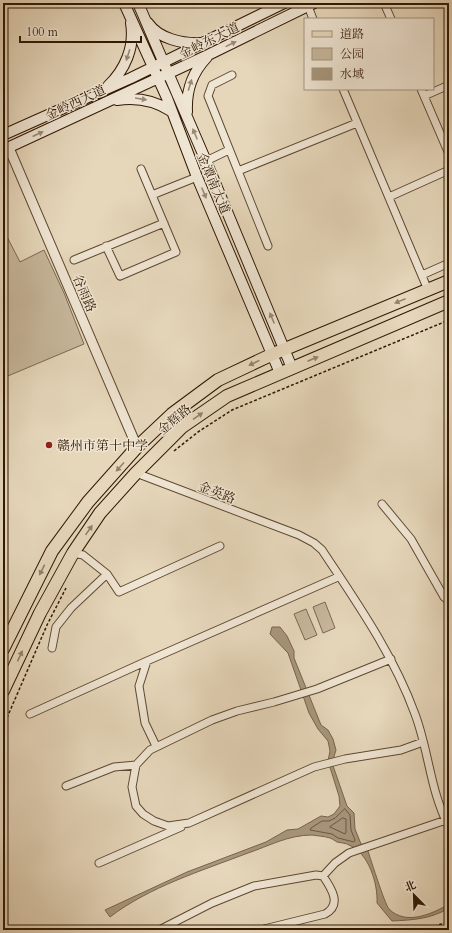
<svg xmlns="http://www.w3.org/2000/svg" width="452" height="933" viewBox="0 0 452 933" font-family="Cardo,'Noto Serif SC',serif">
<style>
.green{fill:#c7b79c;stroke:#7c6850}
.water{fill:#a8967c;stroke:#78644c}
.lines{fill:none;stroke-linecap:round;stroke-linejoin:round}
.shore{stroke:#6c5740;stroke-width:1}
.minor-casing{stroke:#5e4831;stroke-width:9}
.tertiary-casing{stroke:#5e4831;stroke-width:11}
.secondary-casing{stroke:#311803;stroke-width:12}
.primary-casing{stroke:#311803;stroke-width:14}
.path{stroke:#311803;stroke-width:1.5;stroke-dasharray:3 2;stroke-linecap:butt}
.minor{stroke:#efe5d3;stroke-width:7}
.tertiary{stroke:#efe5d3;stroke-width:9}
.secondary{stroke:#efe5d3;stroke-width:10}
.primary{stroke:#e6d7bb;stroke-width:12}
.oneway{fill:#9a8975}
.oneway2{fill:#958168}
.poi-dot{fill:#8f2418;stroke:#efe5d3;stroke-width:1.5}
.labels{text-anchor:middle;stroke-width:3;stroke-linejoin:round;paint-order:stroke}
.street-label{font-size:13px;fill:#311803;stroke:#efe5d3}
.poi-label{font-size:13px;fill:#311803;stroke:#efe5d3;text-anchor:start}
</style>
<rect width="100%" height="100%" fill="#e6d7bb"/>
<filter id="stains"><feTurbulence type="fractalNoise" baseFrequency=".005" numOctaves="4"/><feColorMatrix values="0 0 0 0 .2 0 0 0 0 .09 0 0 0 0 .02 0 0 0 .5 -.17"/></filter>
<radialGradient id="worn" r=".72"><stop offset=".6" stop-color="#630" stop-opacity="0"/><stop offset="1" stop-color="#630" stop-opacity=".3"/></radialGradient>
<path class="green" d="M3 229 20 262 44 250 64 293 84 344 3 378Z
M325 602 335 628 323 633 313 607Z
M306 609 317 635 305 640 294 614Z"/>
<path class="water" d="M272 627H280L287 636 294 651V658L321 725 328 730 333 739 336 750 332 763 347 806 354 813 355 829 361 844 366 845C369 854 385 905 389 909 406 926 432 914 449 904V908C431 919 413 920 392 921L377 903C378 884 369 853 349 845 346 843 341 843 337 842 335 841 333 839 330 838 324 836 317 836 312 835 288 835 269 846 248 853 201 871 149 887 110 917L105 910 187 872 266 842 287 830 298 829 321 816 328 817 334 814 340 806 339 796 328 761 330 751 328 741 318 729 309 713 288 653 270 634Z"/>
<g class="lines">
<path class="shore" d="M345 809 350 815 351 830 355 840 354 842 338 838 332 834 310 830 311 828 322 821H329L335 818Z
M343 818 346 819V832L345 834 330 827Z"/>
<defs>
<path id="minor" d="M384 3 391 19
M308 6 313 19
M232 75 212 85 208 96 268 246
M343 89 428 290
M421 89 449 154
M424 96 449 85
M206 161 229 150
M238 171 357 123
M152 195 197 177
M389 197 449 170
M106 246 120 276 176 252 141 169
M74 260 164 223
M422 275 449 263
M136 473 299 535 314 543 322 550C357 603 393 654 415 714 429 751 430 791 449 827
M382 504 411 539 444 597 449 601
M107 574 119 592 220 546
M52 648 56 627 71 608 107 574 83 555 73 553
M391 659 317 689 274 702 237 711 212 720 150 750 136 765 132 787 136 806 143 814 154 821 168 826 189 823 314 767 345 759 401 750 423 742
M30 714 147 661
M156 746 145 723 139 686 147 661 338 577
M66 786 114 767 136 765
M99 863 181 827
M323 876 335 863 349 853 449 819
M159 930 212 903 254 886 316 875 323 876C332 889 342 905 325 914L260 930"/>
<path id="tertiary" d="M9 148 137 447"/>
<path id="secondary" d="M124 3 167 98 197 177 280 373
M138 3 206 161 292 368
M148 23C159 39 183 44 201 43
M108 86C125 70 135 47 131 23
M117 100C137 97 154 100 171 111
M187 112C186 90 192 73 207 57
M3 135 131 78 284 3
M3 150 208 55 314 3"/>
<path id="primary" d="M3 649 52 551 88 502 137 447 172 414 218 380 273 354 449 281
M3 691 40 613 73 553 100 513 136 473 182 427 227 396 449 301"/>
</defs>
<use href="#minor" class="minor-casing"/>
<use href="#tertiary" class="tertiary-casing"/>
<use href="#secondary" class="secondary-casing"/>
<use href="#primary" class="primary-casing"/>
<path class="path" d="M174 451 198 432 232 410 449 320
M3 727 47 625 66 588
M425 930 449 921"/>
<use href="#minor" class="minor"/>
<use href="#tertiary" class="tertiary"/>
<use href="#secondary" class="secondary"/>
<use href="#primary" class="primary"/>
</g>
<defs><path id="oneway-solid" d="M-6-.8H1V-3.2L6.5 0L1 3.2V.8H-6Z"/></defs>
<g class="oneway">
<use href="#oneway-solid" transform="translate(231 44) rotate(-26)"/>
<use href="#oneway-solid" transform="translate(128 55) rotate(108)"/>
<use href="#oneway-solid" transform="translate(190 85) rotate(-73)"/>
<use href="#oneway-solid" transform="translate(141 99) rotate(9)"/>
<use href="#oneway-solid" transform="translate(38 134) rotate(-25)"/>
<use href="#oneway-solid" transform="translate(195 134) rotate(-113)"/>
<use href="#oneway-solid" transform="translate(204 193) rotate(67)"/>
<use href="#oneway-solid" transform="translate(272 318) rotate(-113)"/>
</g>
<g class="oneway2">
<use href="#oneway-solid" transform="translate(400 301) rotate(158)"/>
<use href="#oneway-solid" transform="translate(313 359) rotate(-23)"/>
<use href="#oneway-solid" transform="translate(254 363) rotate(154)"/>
<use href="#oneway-solid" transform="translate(198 416) rotate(-35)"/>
<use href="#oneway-solid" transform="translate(120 467) rotate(132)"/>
<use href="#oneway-solid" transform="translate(89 530) rotate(-55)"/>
<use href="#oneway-solid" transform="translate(42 570) rotate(116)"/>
<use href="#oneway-solid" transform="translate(20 656) rotate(-65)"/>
</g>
<circle class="poi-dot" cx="49" cy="445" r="4"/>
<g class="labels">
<g class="street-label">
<text transform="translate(209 40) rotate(-26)" y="5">金岭东大道</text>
<text transform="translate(75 102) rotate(-25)" y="5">金岭西大道</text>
<text transform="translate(214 183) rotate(67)" y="5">金潭南大道</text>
<text transform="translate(85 293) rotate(67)" y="5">谷雨路</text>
<text transform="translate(174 419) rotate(-40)" y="5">金辉路</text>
<text transform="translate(217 492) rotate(21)" y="5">金英路</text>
</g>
<g class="poi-label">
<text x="57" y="450">赣州市第十中学</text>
</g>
</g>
<rect width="452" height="933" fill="none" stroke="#e6d7bb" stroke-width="16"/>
<rect x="4" y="4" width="444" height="925" fill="none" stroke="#311803" stroke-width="2"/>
<rect x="8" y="8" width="436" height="917" fill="none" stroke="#311803"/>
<rect x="304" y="18" width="130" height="72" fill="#efe5d3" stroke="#a39380"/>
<rect x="312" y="31" width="20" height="6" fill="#e6d7bb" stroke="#a39380"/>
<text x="340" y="38" font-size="12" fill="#311803">道路</text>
<rect x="312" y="48" width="20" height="12" fill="#c7b79c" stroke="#a39380"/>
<text x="340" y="58" font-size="12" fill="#311803">公园</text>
<rect x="312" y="68" width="20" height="12" fill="#a8967c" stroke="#a39380"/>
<text x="340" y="78" font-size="12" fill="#311803">水域</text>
<g transform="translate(414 895) rotate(337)" stroke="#efe5d3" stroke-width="3" paint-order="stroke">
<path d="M0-3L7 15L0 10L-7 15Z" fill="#311803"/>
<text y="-6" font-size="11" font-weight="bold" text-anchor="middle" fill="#311803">北</text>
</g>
<path d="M20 36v6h121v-6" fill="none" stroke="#311803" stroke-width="2"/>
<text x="26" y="36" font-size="12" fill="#311803" stroke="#efe5d3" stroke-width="3" paint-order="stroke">100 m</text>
<rect width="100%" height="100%" filter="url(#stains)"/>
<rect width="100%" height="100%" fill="url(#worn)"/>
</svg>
